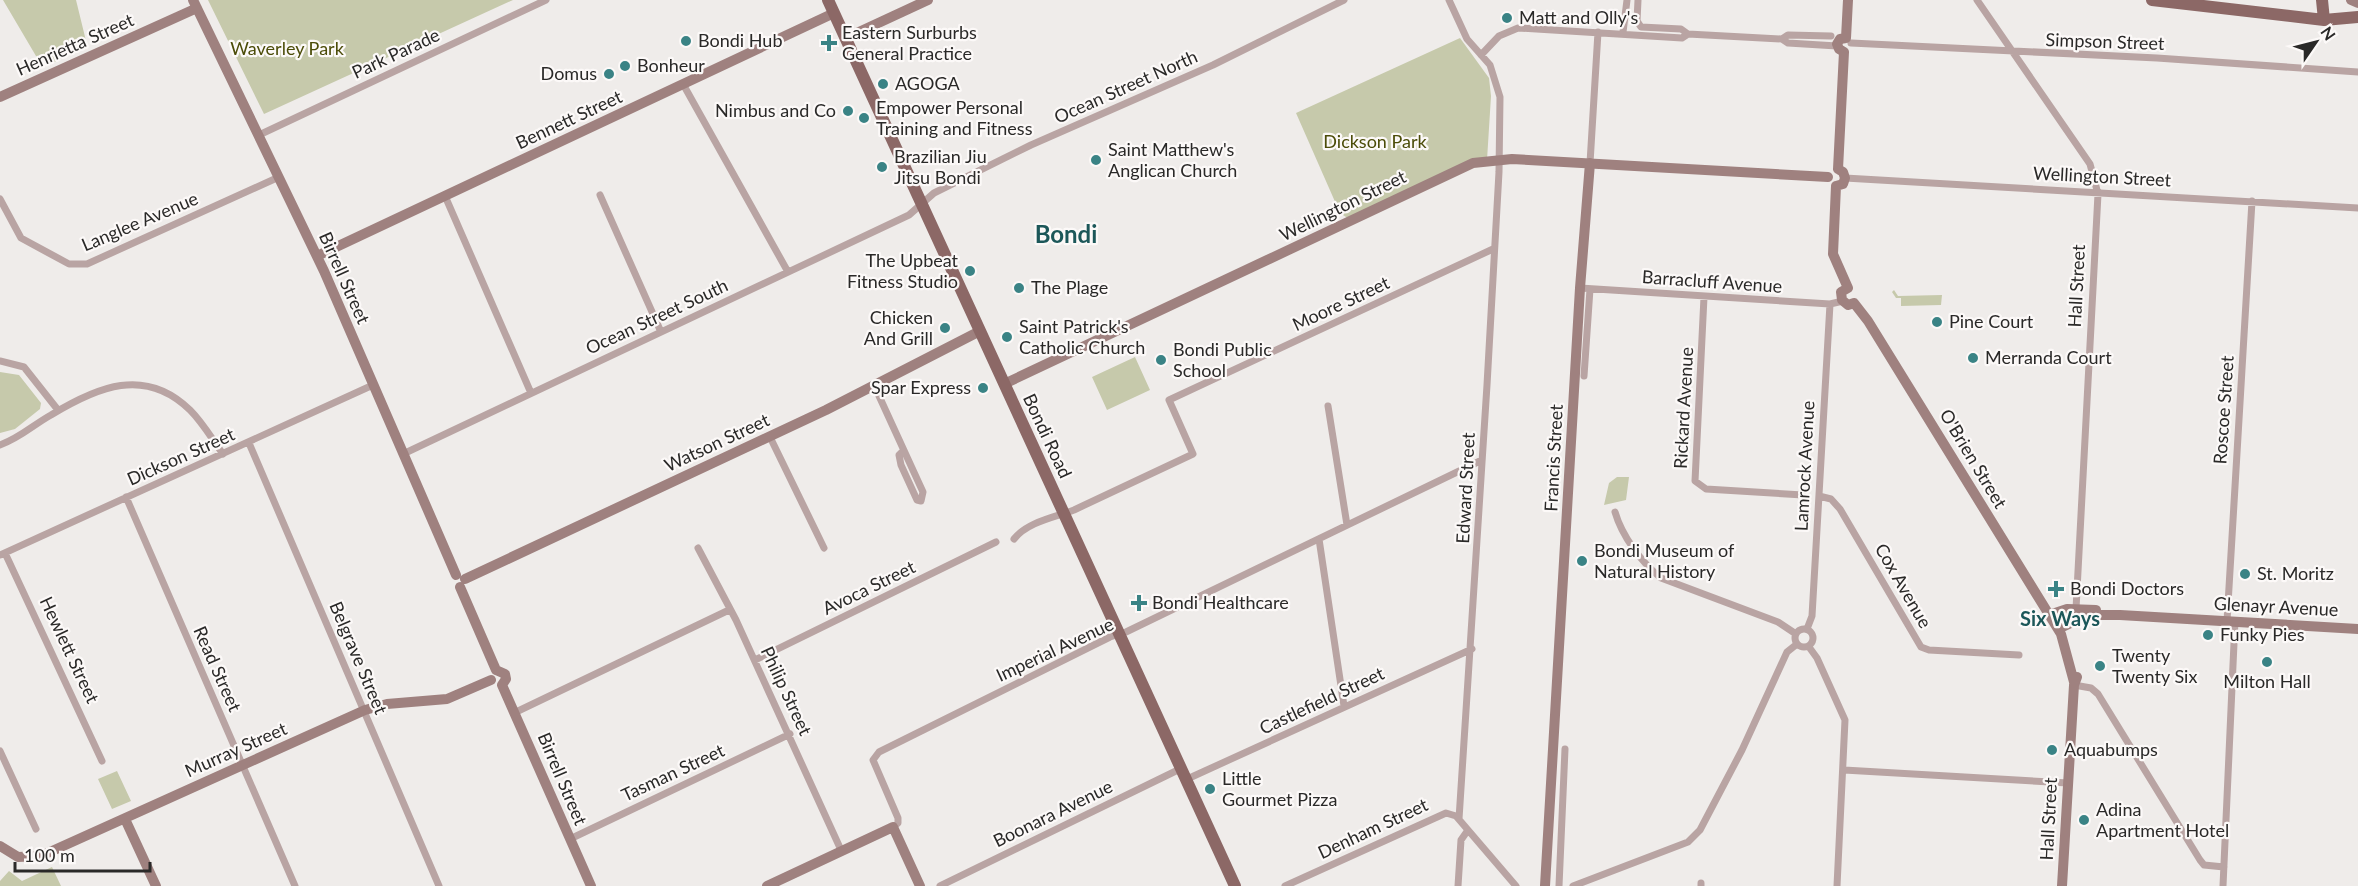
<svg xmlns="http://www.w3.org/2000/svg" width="2358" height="886" viewBox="0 0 2358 886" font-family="Lato,sans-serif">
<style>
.green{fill:#c6c9ab}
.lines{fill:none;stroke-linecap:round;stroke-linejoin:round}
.street{stroke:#b9a4a3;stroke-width:7}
.secondary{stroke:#9f817f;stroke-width:10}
.primary{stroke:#8c6866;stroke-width:12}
.poi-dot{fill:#3a8385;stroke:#fcf9f8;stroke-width:2}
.labels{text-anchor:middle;stroke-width:4.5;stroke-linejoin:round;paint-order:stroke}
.poi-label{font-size:18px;fill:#2a2928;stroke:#fcf9f8;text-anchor:start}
.street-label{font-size:18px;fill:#2a2928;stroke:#fcf9f8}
.park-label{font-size:18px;fill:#4b4c08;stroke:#fcf9f8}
.neighbourhood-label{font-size:20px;font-weight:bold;fill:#1c5759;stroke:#fcf9f8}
.district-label{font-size:24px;font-weight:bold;fill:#1c5759;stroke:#fcf9f8}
</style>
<rect width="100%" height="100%" fill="#efecea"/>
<path class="green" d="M3 0H76L87 45 47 66 36 56Z
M208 0H513L264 114Z
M1460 38 1489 78 1491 96 1487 160 1352 221 1340 213 1296 113Z
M1894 290 1898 296 1942 295 1941 305 1901 306V298H1896L1892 292Z
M1135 357 1150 390 1107 410 1092 377Z
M0 372 19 375 41 403 40 409 15 429 0 433Z
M1617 477H1629L1626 500 1604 505 1609 483Z
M117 771 131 801 112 809 98 779Z
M52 867 61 886H0V881L9 871 22 881Z"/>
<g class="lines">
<path class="street" d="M1449 0 1467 39 1490 65 1500 97 1499 172 1487 385 1459 819
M1638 0 1637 21 1641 27 1681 29 1688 34
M1977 0 2090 164 2098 194 2076 609
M1623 32 1627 0
M1782 39 1788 35 1831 36
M1851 43 2157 58 2358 72
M1481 55 1499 36 1518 28 1682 38 1688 34 1782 39 1788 43 1837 46
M683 84 788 272
M259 135 546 0
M1590 163 1598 32
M1845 178 2358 208
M600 195 661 332
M445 196 531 393
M0 199 21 238 69 264H87L279 177
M1580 288 1830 304 1843 301
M1704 297 1695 481 1706 489 1803 495
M0 361 24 367 58 410
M1584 376 1590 289
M874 385 923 492 921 501 917 500 901 465 899 455 903 451
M1328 406 1347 525
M770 437 824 548
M249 443 439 886
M0 445C20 438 33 425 51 415 97 387 145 366 190 410 203 423 212 439 223 454
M403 454 909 215 934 193 1031 145 1213 65 1344 0
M1819 496 1831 499 1840 509 1921 647 1929 650 2019 655
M126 497 295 886
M1615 512C1622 536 1641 562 1661 578L1778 622 1796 634
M1014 539C1027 522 1055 517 1074 510L1193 454 1169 400 1493 249
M1319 539 1344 706
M698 548 736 620 841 850
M5 553 102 761
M0 555 373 385
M2227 621 2252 201
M1795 638a9 9 0 1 1 18 0a9 9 0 1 1-18 0Z
M1807 629 1812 616 1830 304
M1809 647 1817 658 1845 720 1837 886
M755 660 996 542
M2074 685 2091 688 2098 694 2200 860 2204 865 2224 867
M516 712 729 610
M0 751 36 829
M1844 770 2068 783
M1185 780 1472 649
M893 827 898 823V818L873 760 879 752 1110 637 1126 632 1482 460
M570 839 790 734
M940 886 1180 769
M1285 886 1446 813 1456 816 1516 886
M1458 886 1461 840 1468 830
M1559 886 1565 749
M1573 886 1688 842 1700 830 1742 750 1787 652 1797 644
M1701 886V883
M2223 886 2235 621"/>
<path class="secondary" d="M193 0 324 271 456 575
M2351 0 2358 3
M846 38 928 0
M1846 38 1848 0
M1844 52 1839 49 1837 44 1840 39 1846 38
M0 97 197 8
M1838 169 1844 52
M1836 186 1833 254 1848 288
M1836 186 1843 184 1845 178 1843 172 1838 169
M317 256 834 13
M1848 288 1841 292 1842 300 1848 305 1854 303
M1854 303 1868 321 2061 634 2074 682
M1004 384 1473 163 1512 159 1828 177
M465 579 826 410 980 331
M460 587 496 670
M2049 615 2067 609 2096 610
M2058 629 2088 615H2120L2358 629
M496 670 505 674 506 679 502 685
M502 685 591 886
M125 819 156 886
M0 846 18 857 41 856 365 710 387 704 447 699 491 680
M767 886 893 827 920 886
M1545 886 1580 288 1590 163
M2062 886 2074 685 2077 677"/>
<path class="primary" d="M828 0 1235 886
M2152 0 2324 20 2358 17
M2322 0 2324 20"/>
</g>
<g class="poi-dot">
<circle cx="1507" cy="18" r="6"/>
<circle cx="686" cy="41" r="6"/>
<path d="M826 34h6v6h6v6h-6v6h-6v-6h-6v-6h6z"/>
<circle cx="625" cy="66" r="6"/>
<circle cx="609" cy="74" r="6"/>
<circle cx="883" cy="84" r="6"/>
<circle cx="848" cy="111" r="6"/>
<circle cx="864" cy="118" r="6"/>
<circle cx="1096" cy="160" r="6"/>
<circle cx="882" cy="167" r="6"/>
<circle cx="970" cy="271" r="6"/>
<circle cx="1019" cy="288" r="6"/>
<circle cx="1937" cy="322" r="6"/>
<circle cx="945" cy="328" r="6"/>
<circle cx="1007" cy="337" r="6"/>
<circle cx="1973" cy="358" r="6"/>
<circle cx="1161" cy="360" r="6"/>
<circle cx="983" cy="388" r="6"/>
<circle cx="1582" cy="561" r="6"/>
<circle cx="2245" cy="574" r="6"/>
<path d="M2053 580h6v6h6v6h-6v6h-6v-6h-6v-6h6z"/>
<path d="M1136 594h6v6h6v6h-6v6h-6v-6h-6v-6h6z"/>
<circle cx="2208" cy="635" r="6"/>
<circle cx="2267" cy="662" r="6"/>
<circle cx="2100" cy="666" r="6"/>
<circle cx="2052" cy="750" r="6"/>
<circle cx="1210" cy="789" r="6"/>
<circle cx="2084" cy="820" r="6"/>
</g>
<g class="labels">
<g class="poi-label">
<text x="1519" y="24">Matt and Olly's</text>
<text x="842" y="39">Eastern Surburbs<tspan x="842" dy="21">General Practice</tspan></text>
<text x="698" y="47">Bondi Hub</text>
<text x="637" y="72">Bonheur</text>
<text x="597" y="80" text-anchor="end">Domus</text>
<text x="895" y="90">AGOGA</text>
<text x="876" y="114">Empower Personal<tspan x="876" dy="21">Training and Fitness</tspan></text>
<text x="836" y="117" text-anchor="end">Nimbus and Co</text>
<text x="1108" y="156">Saint Matthew's<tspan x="1108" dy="21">Anglican Church</tspan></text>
<text x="894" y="163">Brazilian Jiu<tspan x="894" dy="21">Jitsu Bondi</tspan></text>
<text x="958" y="267" text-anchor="end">The Upbeat<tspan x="958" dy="21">Fitness Studio</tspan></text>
<text x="1031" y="294">The Plage</text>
<text x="933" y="324" text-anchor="end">Chicken<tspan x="933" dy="21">And Grill</tspan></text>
<text x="1949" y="328">Pine Court</text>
<text x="1019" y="333">Saint Patrick's<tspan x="1019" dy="21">Catholic Church</tspan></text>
<text x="1173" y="356">Bondi Public<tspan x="1173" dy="21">School</tspan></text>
<text x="1985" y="364">Merranda Court</text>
<text x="971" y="394" text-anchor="end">Spar Express</text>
<text x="1594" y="557">Bondi Museum of<tspan x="1594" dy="21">Natural History</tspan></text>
<text x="2257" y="580">St. Moritz</text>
<text x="2070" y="595">Bondi Doctors</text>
<text x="1152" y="609">Bondi Healthcare</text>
<text x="2220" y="641">Funky Pies</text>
<text x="2112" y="662">Twenty<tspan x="2112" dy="21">Twenty Six</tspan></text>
<text x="2267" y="688" text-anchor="middle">Milton Hall</text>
<text x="2064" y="756">Aquabumps</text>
<text x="1222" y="785">Little<tspan x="1222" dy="21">Gourmet Pizza</tspan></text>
<text x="2096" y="816">Adina<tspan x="2096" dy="21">Apartment Hotel</tspan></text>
</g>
<g class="street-label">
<text transform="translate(2105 42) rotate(2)" y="6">Simpson Street</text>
<text transform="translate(75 45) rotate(-24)" y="6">Henrietta Street</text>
<text transform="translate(396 54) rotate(-25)" y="6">Park Parade</text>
<text transform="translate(1126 87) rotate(-24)" y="6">Ocean Street North</text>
<text transform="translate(569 120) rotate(-25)" y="6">Bennett Street</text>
<text transform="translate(2102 177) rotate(3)" y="6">Wellington Street</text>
<text transform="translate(1343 206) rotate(-26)" y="6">Wellington Street</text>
<text transform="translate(140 222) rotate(-23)" y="6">Langlee Avenue</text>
<text transform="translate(344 278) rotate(66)" y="6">Birrell Street</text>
<text transform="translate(1712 282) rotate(4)" y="6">Barracluff Avenue</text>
<text transform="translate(2077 286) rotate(-87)" y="6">Hall Street</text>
<text transform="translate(1341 304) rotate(-25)" y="6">Moore Street</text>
<text transform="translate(657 317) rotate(-25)" y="6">Ocean Street South</text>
<text transform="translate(1684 408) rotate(-87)" y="6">Rickard Avenue</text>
<text transform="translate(2224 410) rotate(-86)" y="6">Roscoe Street</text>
<text transform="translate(1047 436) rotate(65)" y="6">Bondi Road</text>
<text transform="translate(717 443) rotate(-25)" y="6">Watson Street</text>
<text transform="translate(181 457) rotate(-24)" y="6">Dickson Street</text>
<text transform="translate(1554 458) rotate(-87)" y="6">Francis Street</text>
<text transform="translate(1973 459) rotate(59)" y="6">O'Brien Street</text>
<text transform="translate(1805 466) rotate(-87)" y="6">Lamrock Avenue</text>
<text transform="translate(1466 488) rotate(-87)" y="6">Edward Street</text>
<text transform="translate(1903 586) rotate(60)" y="6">Cox Avenue</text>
<text transform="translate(869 588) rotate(-26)" y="6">Avoca Street</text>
<text transform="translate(2276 607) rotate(3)" y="6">Glenayr Avenue</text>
<text transform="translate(69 650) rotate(65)" y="6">Hewlett Street</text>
<text transform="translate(1055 650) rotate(-25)" y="6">Imperial Avenue</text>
<text transform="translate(358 658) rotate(67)" y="6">Belgrave Street</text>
<text transform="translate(217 669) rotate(66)" y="6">Read Street</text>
<text transform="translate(786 691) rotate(65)" y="6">Philip Street</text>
<text transform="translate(1322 701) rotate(-25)" y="6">Castlefield Street</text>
<text transform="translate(236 750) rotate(-24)" y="6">Murray Street</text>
<text transform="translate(673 773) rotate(-25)" y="6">Tasman Street</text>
<text transform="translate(562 779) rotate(67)" y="6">Birrell Street</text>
<text transform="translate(1053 814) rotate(-26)" y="6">Boonara Avenue</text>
<text transform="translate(2049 819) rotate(-87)" y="6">Hall Street</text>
<text transform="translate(1373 829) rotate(-25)" y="6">Denham Street</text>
</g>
<g class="park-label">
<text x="287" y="55">Waverley Park</text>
<text x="1375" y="148">Dickson Park</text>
</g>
<g class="neighbourhood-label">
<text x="2060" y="626">Six Ways</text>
</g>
<g class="district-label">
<text x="1066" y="243">Bondi</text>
</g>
</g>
<g transform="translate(2316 42) rotate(55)" stroke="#fcf9f8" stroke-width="4.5" paint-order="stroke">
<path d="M0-4.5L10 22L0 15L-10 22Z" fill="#2a2928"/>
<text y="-9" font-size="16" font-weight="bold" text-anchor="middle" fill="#2a2928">N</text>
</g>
<path d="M15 862v9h135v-9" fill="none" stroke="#2a2928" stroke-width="3"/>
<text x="24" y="862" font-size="18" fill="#2a2928" stroke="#fcf9f8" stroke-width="4.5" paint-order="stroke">100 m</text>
</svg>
